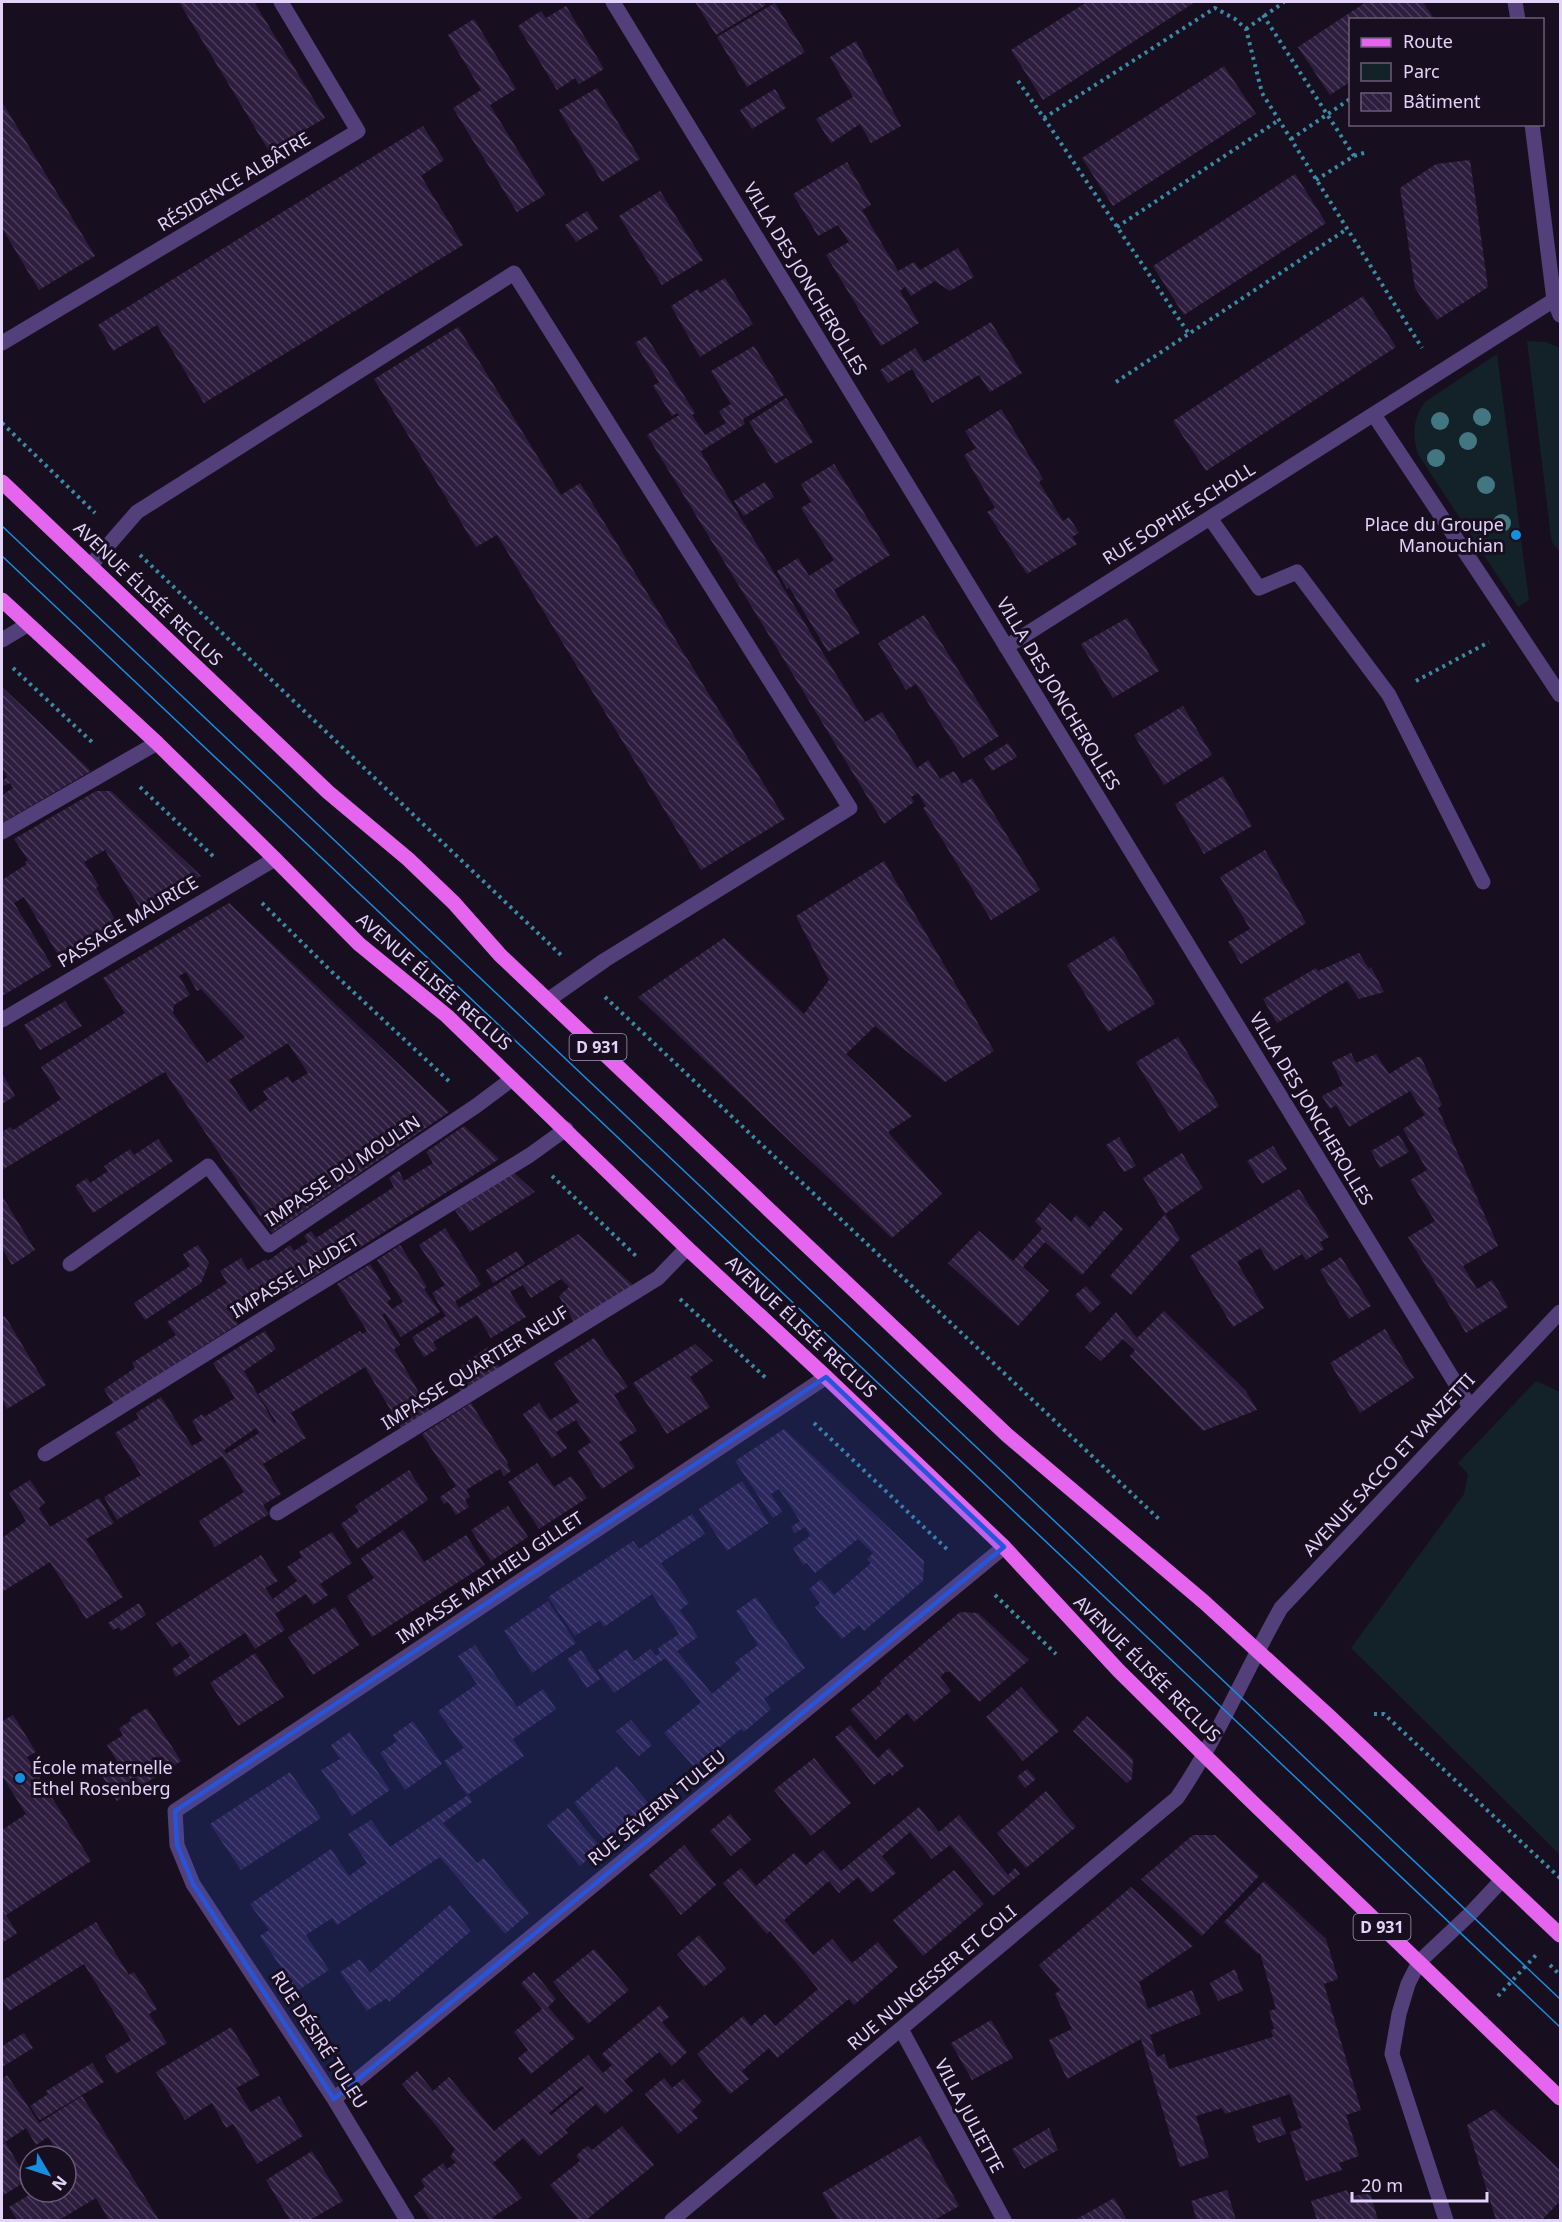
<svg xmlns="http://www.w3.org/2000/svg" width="1562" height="2222" viewBox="0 0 1562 2222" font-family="'Noto Sans',sans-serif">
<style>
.green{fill:#132228}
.building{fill:url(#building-back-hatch);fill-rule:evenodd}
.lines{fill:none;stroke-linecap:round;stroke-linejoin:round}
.path{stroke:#3b8ba5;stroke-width:4;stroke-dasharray:3 4.5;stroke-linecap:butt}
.minor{stroke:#533f79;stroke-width:15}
.major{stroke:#e565ee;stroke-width:15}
.tram{stroke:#188ee0;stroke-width:1.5}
.tree{fill:#427681}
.marked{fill:#2755da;fill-opacity:0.2;stroke:#2755da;stroke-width:4.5;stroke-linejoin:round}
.poi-dot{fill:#188ee0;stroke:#170f1f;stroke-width:2}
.labels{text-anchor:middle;stroke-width:6;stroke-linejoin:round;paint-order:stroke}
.shield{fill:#170f1f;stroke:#a698b8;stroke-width:1.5}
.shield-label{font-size:16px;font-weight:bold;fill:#e3d2fa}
.street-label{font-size:18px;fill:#e3d2fa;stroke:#170f1f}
.poi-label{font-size:18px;fill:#e3d2fa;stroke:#170f1f;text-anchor:end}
</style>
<defs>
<pattern id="building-back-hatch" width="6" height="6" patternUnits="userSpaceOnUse" patternTransform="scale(1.5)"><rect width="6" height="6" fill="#2e1d3e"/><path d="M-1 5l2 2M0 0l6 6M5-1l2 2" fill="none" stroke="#4c3d5b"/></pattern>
</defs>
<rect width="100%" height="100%" fill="#170f1f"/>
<path class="green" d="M1527 341 1546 342 1560 348V552L1553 544 1551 537Z
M1497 354 1529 600 1518 607 1418 454C1412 435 1413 418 1425 402Z
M1536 1381 1560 1392V1855L1351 1648 1464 1494 1468 1474 1458 1463Z"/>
<path class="building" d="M179 2H254L325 118 269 151Z
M695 2H764L766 5 716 35Z
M1087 2H1195L1043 100 1011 50Z
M1366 2H1423L1435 20H1350V82L1330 95 1298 47Z
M775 3 805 52 747 87 717 37Z
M566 6 604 69 579 84 575 78 557 90 518 26 541 11 546 18Z
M474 19 516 89 490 105 545 195 517 212 453 108 481 90 448 35Z
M856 41 901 126 871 143 860 124 831 143 816 119 853 97 830 57Z
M1224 66 1256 114 1113 206 1082 158Z
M597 88 640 159 602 182 559 110Z
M775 89 786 108 752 129 740 110Z
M2 102 95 256 39 290 2 228Z
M423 126 444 160 421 176 463 245 204 403 157 325 113 351 98 325Z
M1470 160 1488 287 1437 320 1415 288 1400 188 1436 164Z
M847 162 871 205 862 210 898 271 914 262 920 270 958 248 974 277 950 291 935 281 911 296 905 287 900 291 919 323 881 346 826 255 849 242 838 225 818 236 793 194Z
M1295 174 1326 223 1184 315 1153 266Z
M660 191 703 260 662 285 619 216Z
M587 211 598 229 576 242 565 225Z
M725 278 753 324 700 357 671 306 698 289 700 293Z
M1363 296 1396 347 1206 471 1173 421Z
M991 322 1022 373 990 392 979 375 932 403 912 369 888 383 880 370 915 348 924 362Z
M458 327 561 495 580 483 785 819 701 870 497 535 476 547 374 379Z
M646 336 695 413 692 415 705 435 726 423 719 411 731 404 711 371 754 346 784 395 743 419 745 424 701 451 703 456 865 722 882 712 917 768 928 760 940 779 954 771 962 784 972 778 1040 890 991 920 923 808 926 806 918 793 911 797 914 802 884 824 647 435 679 415 677 413 672 416 653 386 659 382 635 343Z
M786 398 813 442 775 464 749 422Z
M1001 409 1043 479 1039 482 1063 521 1069 517 1079 533 1072 537 1077 544 1027 574 987 512 995 508 964 455 976 448 965 431Z
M834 464 890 555 834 590 860 633 828 652 789 587 787 589 777 571 798 558 809 576 834 560 801 508 811 502 801 484Z
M765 482 774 497 744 516 734 501Z
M924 615 999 736 963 758 916 684 906 690 878 643Z
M1127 618 1159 671 1113 698 1081 644Z
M2 687 91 771 2 823V795L13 788 10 783 4 786 2 781 7 777 2 768Z
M1183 706 1212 755 1164 785 1134 735Z
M1008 743 1017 757 992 771 984 758Z
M1223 776 1252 826 1204 854 1175 804Z
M96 791H111L201 876 142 911 105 850 84 862 99 886 96 888 119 926 61 960 24 897 14 903 52 966 2 996V880L27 864 25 862 28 860 14 839Z
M1265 850 1306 923 1241 964 1228 942 1250 929 1220 877Z
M884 861 994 1051 945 1082 875 1026 846 1054 912 1116 888 1132 942 1194 892 1238 638 997 724 938 804 1014 829 980 796 916Z
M229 903 449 1112 272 1233 165 1072 2 1170V1132L10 1127 13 1130 61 1099 41 1067 125 1013 103 978ZM186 972 197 991 201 989 245 1037 207 1063 173 1013 174 1005 190 995 179 976ZM288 1043 308 1073 292 1083 288 1076 263 1091 268 1099 250 1112 229 1080Z
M1114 936 1155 1004 1108 1032 1067 965Z
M1359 953 1369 969 1371 967 1384 992 1359 999 1347 981 1277 1023 1263 999 1316 968 1318 971Z
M65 1001 82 1026 40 1050 24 1025Z
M1178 1037 1219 1106 1179 1132 1136 1062Z
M1351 1053 1356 1063 1376 1054 1389 1074 1417 1057H1421L1442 1105 1438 1108 1498 1246 1463 1266 1477 1289 1492 1280 1508 1307 1466 1333 1408 1237 1435 1221 1410 1180 1427 1170 1403 1129 1425 1115 1410 1091 1349 1127 1336 1105 1330 1109 1322 1096 1343 1085 1332 1062Z
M2 1073 15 1096 2 1104Z
M464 1126 499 1159 288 1293 283 1286 234 1317 238 1324 113 1404 104 1389 135 1368 132 1363 176 1335 167 1322 227 1283 220 1271 241 1258 248 1270 266 1259 268 1261 290 1245 294 1251 308 1242 304 1236 311 1231 316 1238 394 1187 389 1178 399 1171 404 1181 433 1163 426 1152Z
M1399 1135 1409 1152 1380 1168 1371 1151Z
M1119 1137 1136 1166 1124 1172 1106 1145Z
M158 1139 173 1161 93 1213 75 1186 87 1178 90 1183 108 1171 104 1166 130 1149 134 1155Z
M1273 1146 1287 1169 1262 1184 1247 1161Z
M1182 1153 1203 1188 1165 1214 1143 1178Z
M514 1173 535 1192 470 1232 455 1210Z
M1299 1189 1329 1237 1320 1242 1324 1249 1306 1260 1302 1254 1274 1271 1260 1248 1237 1262 1264 1308 1233 1327 1190 1256Z
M2 1196 35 1250 12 1265 2 1248Z
M1050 1203 1071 1222 1076 1215 1090 1228 1104 1211 1123 1229 1082 1275 1045 1242 1023 1267 1049 1291 1018 1326 948 1263 979 1231 1013 1261 1042 1229 1035 1221Z
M1165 1214 1180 1239 1131 1295 1110 1276Z
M445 1228 481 1285 455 1301 459 1308 578 1234 633 1285 574 1322 559 1296 569 1287 561 1279 531 1298 523 1285 510 1292 526 1317 491 1338 477 1315 433 1342 437 1349 424 1357 412 1337 446 1316 432 1293 445 1285 419 1245Z
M198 1245 209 1263 201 1283 145 1320 134 1303 190 1266 183 1254Z
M400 1245 427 1287 424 1289 440 1312 401 1337 385 1313 382 1315 400 1345 394 1349 430 1412 402 1429 365 1367 291 1413 306 1438 263 1464 281 1494 263 1505 269 1514 215 1547 199 1521 244 1492 222 1456 117 1520 104 1497 141 1475 115 1433 139 1418 136 1413 161 1397 192 1446 203 1440 192 1421 202 1414 204 1417 235 1398 213 1363 265 1331 276 1349 244 1371 274 1423 276 1422 258 1394 360 1331 362 1334 367 1331 337 1284 370 1264 391 1299 387 1302 392 1309 403 1302 377 1260ZM256 1428 259 1433 226 1454 224 1450Z
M517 1251 525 1264 493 1283 486 1270Z
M1341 1257 1371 1306 1349 1319 1320 1270Z
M1086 1286 1101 1303 1090 1313 1075 1295Z
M1164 1311 1246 1391 1257 1410 1203 1431 1130 1356 1135 1350 1123 1339 1101 1361 1085 1347 1116 1312 1137 1338Z
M5 1316 46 1385 7 1409 2 1399V1317Z
M1385 1329 1414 1378 1360 1413 1330 1363Z
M594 1338 628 1387 614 1395 637 1431 619 1442 635 1467 602 1489 578 1451 591 1442 576 1420 556 1432 567 1448 552 1458 523 1414 539 1403 550 1420 579 1402 554 1363Z
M695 1344 713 1361 690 1377 710 1407 667 1434 633 1383Z
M488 1347 500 1369 461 1393 449 1374Z
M471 1403 508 1463 507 1465 511 1471 504 1476 500 1469 466 1490 470 1497 465 1500 469 1507 456 1515 448 1502 444 1504 440 1497 456 1486 422 1434Z
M784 1429 924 1561 923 1581 864 1631 859 1625 842 1639 815 1607 820 1603 809 1589 821 1579 834 1595 871 1563 867 1559 873 1553 858 1539 815 1573 807 1563 803 1565 793 1548 810 1536 805 1527 795 1533 791 1527 800 1521 779 1489 771 1494 782 1512 773 1518 735 1461Z
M537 1463 554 1487 571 1476 587 1498 539 1529 508 1482Z
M409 1470 428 1500 357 1549 341 1524 359 1511 355 1506Z
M30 1480 45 1503 39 1508 50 1527 99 1498 114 1523 86 1539 123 1597 86 1619 50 1562 2 1592V1538L26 1521 9 1493Z
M742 1481 769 1523 727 1551 699 1509Z
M508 1506 528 1537 491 1561 471 1530Z
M692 1514 705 1534 661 1563 689 1603 680 1610 698 1637 677 1651 712 1694 741 1669 735 1662 758 1645 736 1611 756 1597 805 1668 764 1699 771 1709 744 1732 741 1729 695 1768 664 1733 701 1702 665 1658 614 1693 598 1670 627 1649 634 1661 650 1649 656 1656 660 1653 658 1648 679 1634 652 1594 604 1627 600 1620 575 1636 548 1597 633 1541 639 1549Z
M403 1530 424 1562 466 1535 485 1565 372 1637 347 1596 374 1578 361 1558Z
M332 1532 352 1563 320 1584 328 1595 313 1605 306 1594 275 1614 285 1630 255 1649 245 1633 176 1677 172 1669 190 1656 180 1642 172 1647 156 1623 261 1555 278 1581 265 1588 273 1599 297 1581 287 1567 302 1557 299 1552Z
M548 1601 576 1643 532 1673 504 1631Z
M139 1603 146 1615 121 1631 119 1627 113 1630 108 1623Z
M335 1607 359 1645 313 1675 288 1637Z
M960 1612 978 1613 1029 1660 979 1702 950 1672H945L940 1677 951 1691 914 1722 907 1713 876 1740 850 1710 882 1683 880 1681Z
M475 1645 517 1707 543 1689 556 1709 513 1739 524 1756 467 1795 444 1761 464 1748 438 1711 477 1684 458 1656Z
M581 1650 600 1679 587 1688 567 1659Z
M255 1653 284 1697 238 1726 210 1683Z
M1021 1687 1059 1731 1023 1761 986 1717Z
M147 1708 181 1761 117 1801 100 1772 117 1761 107 1745 123 1735 119 1728 131 1721 130 1718Z
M13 1715 36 1752 27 1757 91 1861 6 1915 17 1933 2 1943V1830L26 1814 2 1776V1721Z
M1087 1716 1133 1759 1132 1779 1127 1783 1073 1731Z
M631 1720 652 1745 639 1756 616 1731Z
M413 1721 442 1764 405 1790 380 1753 397 1741 393 1735Z
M850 1725 878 1758 889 1748 904 1766 892 1776 890 1772 874 1785 835 1737Z
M350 1732 390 1790 352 1816 321 1770 340 1759 331 1745Z
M814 1758 851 1803 811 1836 774 1790Z
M617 1766 651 1806 607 1843 574 1803Z
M1027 1769 1036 1779 1025 1788 1017 1777Z
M290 1772 321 1818 241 1870 210 1824Z
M1046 1791 1076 1827 1026 1868 997 1833Z
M468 1795 472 1802 443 1823 477 1863 484 1858 529 1913 505 1934 440 1857 337 1925 332 1918 306 1935 329 1970 297 1991 260 1936 269 1930 250 1904 331 1849 349 1876 367 1863 348 1834 371 1820 390 1847Z
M919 1807 939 1832 959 1815 1008 1875 1015 1868 1020 1874 993 1896 950 1845 932 1859 910 1832 882 1856 896 1873 871 1893 858 1877 839 1893 829 1881 784 1920 813 1955 832 1939 852 1963 878 1942 898 1967 854 2005 849 1999 777 2058 769 2048 742 2071 749 2079 730 2094 697 2054 743 2016 751 2026 765 2014 775 2026 818 1989 770 1931 767 1934 723 1883 741 1868 756 1886 794 1853 806 1865 823 1850 841 1871Z
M568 1808 601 1848 580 1866 547 1825Z
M730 1814 751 1840 731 1856 710 1831Z
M1193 1835H1215L1259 1876 1202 1936 1141 1879Z
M684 1845 716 1885 681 1915 649 1875Z
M954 1870 984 1904 923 1956 893 1920Z
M1264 1881 1326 1939 1338 1979 1324 1984 1361 2110 1346 2115 1359 2156 1339 2163 1342 2170 1306 2181 1290 2132 1302 2128 1290 2094 1225 2114 1222 2108 1196 2116 1209 2157 1180 2167 1141 2039 1067 2079 1049 2040 1072 2029 1055 1994 1060 1990 1039 1965 1131 1887 1193 1946 1139 1982 1148 2009 1192 1990 1201 2014 1150 2035 1157 2057 1164 2054 1169 2069 1273 2037 1271 2030 1274 2029 1269 2011 1276 2009 1260 1953 1258 1954 1224 1922Z
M450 1905 471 1931 389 2002 387 1998 367 2011 340 1972 360 1959 370 1973Z
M96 1922 129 1975 134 1972 157 2009 149 2014 167 2043 116 2074 105 2056 131 2040 84 1964 9 2011 2 1999V1981Z
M699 1935 726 1969 704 1987 677 1954Z
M594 1949 629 1990 588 2024 553 1982Z
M1235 1969 1243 1991 1218 2001 1210 1983Z
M534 1972 556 1999 548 2007 575 2038 531 2074 518 2058 528 2050 514 2032 542 2009 521 1983Z
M660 2005 669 2017 662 2022 687 2052 672 2066 659 2052 624 2081 633 2091 605 2114 596 2104 565 2130 568 2133 539 2156 523 2138 493 2163 522 2198 493 2217 495 2220H430L414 2196 425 2187 421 2180 443 2163 447 2169 456 2162 450 2157 455 2149 402 2084 417 2071 433 2091 449 2077 494 2131 588 2055 603 2073 612 2065 602 2054ZM582 2086 584 2088 551 2115 549 2113Z
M991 2020 1013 2058 972 2080 951 2043Z
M231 2027 260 2075 236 2088 251 2112 279 2096 303 2136 257 2164 233 2124 226 2128 212 2103 185 2120 156 2072Z
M24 2033 33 2048 2 2067V2046Z
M92 2063 104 2082 40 2120 30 2106 48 2094 46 2091Z
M7 2075 39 2123 82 2096 159 2220H109L96 2198 59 2220H17L9 2207 34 2192H66V2173L69 2171 66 2166V2156H60L48 2137 36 2145 26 2128 5 2142 28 2180 2 2196V2079Z
M664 2078 672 2088 683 2079 702 2101 692 2111 698 2118 678 2134 645 2094Z
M1494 2109 1560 2170V2206L1558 2203 1542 2220H1496L1467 2125Z
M1280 2117 1286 2134 1258 2143 1252 2126Z
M622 2126 654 2165 586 2220H579L550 2185 580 2161 576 2156 582 2150 588 2146 592 2150Z
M1049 2128 1058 2150 1024 2169 1012 2149Z
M920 2136 959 2206 934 2220H838L822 2193Z
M312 2151 343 2201 310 2220H290L266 2180Z
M1227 2190 1236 2220H1197L1191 2201Z
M1347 2190 1350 2197 1370 2192 1378 2220H1317L1311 2201Z
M1114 2198 1127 2220H1075Z"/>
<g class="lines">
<path class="path" d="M1263 15 1354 156
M1246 29 1284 2
M1018 81 1044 118 1215 8 1235 19 1246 29 1262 93 1422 348
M1044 118 1189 334
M1291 139 1350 99
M1316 180 1354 156 1367 152
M1117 227 1279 120
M1116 382 1347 229
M2 423 95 513
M140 555 561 955
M13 668 93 743
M1416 681 1489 642
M140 787 215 858
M262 903 332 972 452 1084
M605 997 1161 1521
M552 1176 636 1256
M680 1299 767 1379
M814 1423 950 1552
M995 1595 1056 1654
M1374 1714H1384L1560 1878
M1550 1965 1560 1975
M1498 1996 1536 1955"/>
<path class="minor" d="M613 2 1470 1407
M1515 2 1518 20
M1532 124 1554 300 1560 315
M2 343 358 131 281 2
M1374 415 1560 695
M1210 518 1259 588 1297 572 1389 695 1483 882
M90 566 137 512 514 273 850 808 605 960 548 1000
M2 640 27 625
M1006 647 1554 300
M2 832 157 743
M2 1020 275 859
M70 1264 208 1166 269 1245 476 1106 512 1079
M45 1454 262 1319 530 1155 566 1129
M277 1513 658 1278 687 1248
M901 2029 1004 2220
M334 2099 1004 1547
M407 2220 334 2099 193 1884 177 1845 175 1811 826 1377
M672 2220 1177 1798C1218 1738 1245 1671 1281 1608L1560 1312
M1446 2220 1392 2054 1399 2014 1408 1984 1419 1962 1470 1914 1502 1880"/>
<path class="major" d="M2 482 328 792 408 859 454 903 500 955 1007 1435 1204 1602 1330 1717 1560 1935
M2 600 157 743 275 859 359 944 447 1016 687 1248 826 1377 1004 1547 1119 1671 1248 1798 1560 2098"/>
<path class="tram" d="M2 526 1560 1999
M2 556 1560 2027"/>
</g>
<g class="tree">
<circle cx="1482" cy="417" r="9"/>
<circle cx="1440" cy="421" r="9"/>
<circle cx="1468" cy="441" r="9"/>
<circle cx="1436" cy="458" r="9"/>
<circle cx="1486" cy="485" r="9"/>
<circle cx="1502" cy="523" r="9"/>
</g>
<path class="marked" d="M826 1377 1004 1547 334 2099 193 1884 177 1845 175 1811Z"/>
<g class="poi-dot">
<circle cx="1516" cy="535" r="6"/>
<circle cx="20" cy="1778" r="6"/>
</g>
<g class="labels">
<g class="shield">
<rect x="569.5" y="1034" width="57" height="26" rx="4.5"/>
<rect x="1353.5" y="1914" width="57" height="26" rx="4.5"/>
</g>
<g class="shield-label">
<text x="598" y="1053">D 931</text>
<text x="1382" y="1933">D 931</text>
</g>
<g class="street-label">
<text transform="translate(234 182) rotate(-31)" y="6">RÉSIDENCE ALBÂTRE</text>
<text transform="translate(805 279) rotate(59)" y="6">VILLA DES JONCHEROLLES</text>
<text transform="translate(1179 514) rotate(-32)" y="6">RUE SOPHIE SCHOLL</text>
<text transform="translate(148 594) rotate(44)" y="6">AVENUE ÉLISÉE RECLUS</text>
<text transform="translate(1058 694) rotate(59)" y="6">VILLA DES JONCHEROLLES</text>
<text transform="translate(128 922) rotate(-31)" y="6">PASSAGE MAURICE</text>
<text transform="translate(434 982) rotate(41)" y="6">AVENUE ÉLISÉE RECLUS</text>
<text transform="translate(1311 1109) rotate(59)" y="6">VILLA DES JONCHEROLLES</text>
<text transform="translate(343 1171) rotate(-34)" y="6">IMPASSE DU MOULIN</text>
<text transform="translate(295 1276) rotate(-31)" y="6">IMPASSE LAUDET</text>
<text transform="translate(801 1327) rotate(43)" y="6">AVENUE ÉLISÉE RECLUS</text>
<text transform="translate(475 1368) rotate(-32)" y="6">IMPASSE QUARTIER NEUF</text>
<text transform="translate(1389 1465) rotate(-47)" y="6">AVENUE SACCO ET VANZETTI</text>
<text transform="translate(490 1578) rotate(-34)" y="6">IMPASSE MATHIEU GILLET</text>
<text transform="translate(1147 1669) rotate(45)" y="6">AVENUE ÉLISÉE RECLUS</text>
<text transform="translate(657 1808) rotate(-39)" y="6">RUE SÉVERIN TULEU</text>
<text transform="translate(932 1978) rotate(-40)" y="6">RUE NUNGESSER ET COLI</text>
<text transform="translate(319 2040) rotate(57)" y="6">RUE DÉSIRÉ TULEU</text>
<text transform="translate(969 2116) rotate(62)" y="6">VILLA JULIETTE</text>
</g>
<g class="poi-label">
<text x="1504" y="531">Place du Groupe<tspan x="1504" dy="21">Manouchian</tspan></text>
<text x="32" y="1774" text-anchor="start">École maternelle<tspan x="32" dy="21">Ethel Rosenberg</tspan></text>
</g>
</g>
<rect width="1562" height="2222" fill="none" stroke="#e3d2fa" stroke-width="6"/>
<rect x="1349" y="18" width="195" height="108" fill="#170f1f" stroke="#695d77" stroke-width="1.5"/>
<rect x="1361" y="38" width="30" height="9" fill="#e565ee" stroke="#695d77" stroke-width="1.5"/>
<text x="1403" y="48" font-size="18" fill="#e3d2fa">Route</text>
<rect x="1361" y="63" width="30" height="18" fill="#132228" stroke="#695d77" stroke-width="1.5"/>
<text x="1403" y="78" font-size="18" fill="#e3d2fa">Parc</text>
<rect x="1361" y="93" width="30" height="18" fill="url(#building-back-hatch)" stroke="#695d77" stroke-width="1.5"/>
<text x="1403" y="108" font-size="18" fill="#e3d2fa">Bâtiment</text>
<g transform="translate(48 2174) rotate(129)"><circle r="28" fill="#170f1f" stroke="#695d77" stroke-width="1.5"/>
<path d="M0-4.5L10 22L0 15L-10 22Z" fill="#188ee0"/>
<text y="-9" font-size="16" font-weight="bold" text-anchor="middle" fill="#e3d2fa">N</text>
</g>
<path d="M1352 2192v9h135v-9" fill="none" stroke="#e3d2fa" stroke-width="3"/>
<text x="1361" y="2192" font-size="18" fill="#e3d2fa" stroke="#170f1f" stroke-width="4.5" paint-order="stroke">20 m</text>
</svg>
